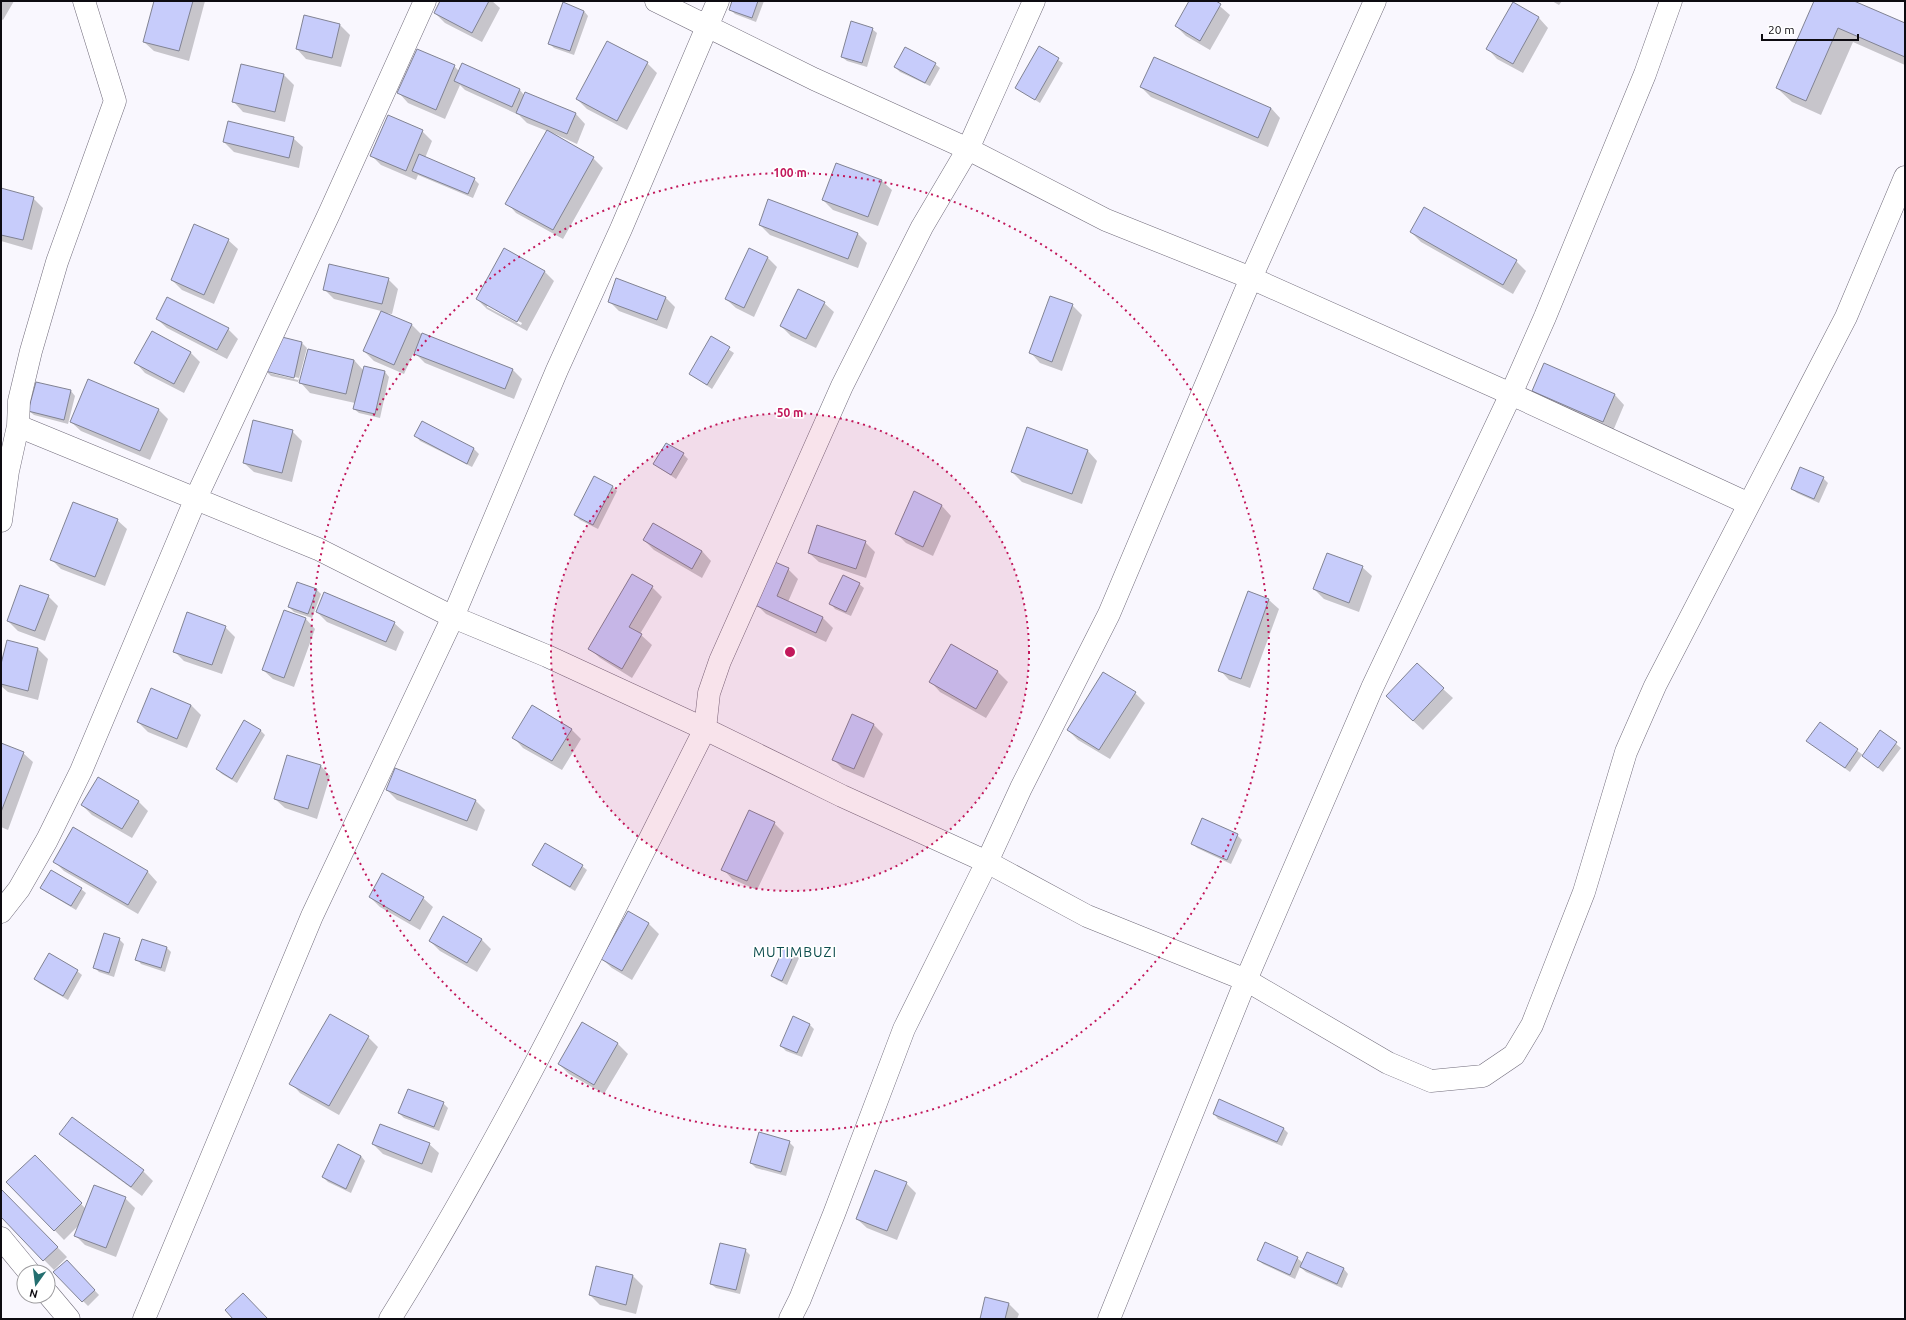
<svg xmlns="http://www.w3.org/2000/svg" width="1906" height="1320" viewBox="0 0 1906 1320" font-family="Ubuntu,sans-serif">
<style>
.shadow{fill:#0003;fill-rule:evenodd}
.building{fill:#c7ccfb;stroke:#818393}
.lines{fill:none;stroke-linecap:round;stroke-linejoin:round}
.minor-casing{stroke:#716c7b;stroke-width:23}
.tertiary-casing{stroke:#716c7b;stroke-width:23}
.minor{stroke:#fff;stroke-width:22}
.tertiary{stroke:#fff;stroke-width:22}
.ring{fill:none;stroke:#c2185b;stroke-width:2;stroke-dasharray:2 4}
.labels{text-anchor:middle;stroke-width:3.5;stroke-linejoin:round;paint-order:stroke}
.quarter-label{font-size:14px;letter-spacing:1px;fill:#0d4d4e;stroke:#fff}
.centre{fill:#c2185b;stroke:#fff;stroke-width:2}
.ring-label{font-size:12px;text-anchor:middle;font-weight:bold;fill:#c2185b;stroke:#fff;stroke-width:3.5;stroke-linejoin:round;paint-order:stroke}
</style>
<rect width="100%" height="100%" fill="#f9f7fe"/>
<path class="shadow" d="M1 1H14L3 20 1 19Z
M155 1H205L189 61 154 51 144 42Z
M441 1H492L500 8 482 42 445 23 435 13Z
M733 1H764L756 22 735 14 730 9Z
M1190 1H1214L1230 15 1210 50 1186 36 1176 26Z
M1552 1H1562L1559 5Z
M1815 1H1852L1905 24V65L1853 42 1821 115 1792 102 1777 88Z
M1514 4 1539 18 1548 28 1523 73 1497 59 1488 49Z
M584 11 588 16 574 55 554 48 549 43Z
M340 25 350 35 341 67 306 59 297 49Z
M872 29 877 33 867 67 847 61 842 57Z
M607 43 647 63 657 73 627 130 587 109 577 99Z
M1039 48 1063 63 1040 103 1016 88Z
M463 64 520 90 524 95 525 93 576 114 585 124 577 144 553 133 593 158 603 168 563 239 516 213 507 203 547 131 527 123 519 115 465 90 460 85 445 119 408 103 399 93 454 66 459 71Z
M935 64 940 68 930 86 900 72 895 67Z
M242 65 284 75 294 85 285 122 243 112 234 102Z
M1141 87 1271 108 1280 118 1268 147 1151 97Z
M422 131 432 141 425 158 474 179 479 184 473 198 418 175 416 180 381 165 372 156Z
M293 138 303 147 299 168 234 152 224 142Z
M837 164 882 181 892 190 878 226 833 210 823 200Z
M1 189 33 198 43 208 32 250 1 241Z
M760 225 857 233 867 243 858 268 770 235Z
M1411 232 1516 261 1526 271 1513 294 1421 242Z
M228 240 238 249 214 304 182 290 172 280Z
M767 257 777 267 754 317 736 308 726 299Z
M544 271 554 281 527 331 487 309 477 299ZM487 304 522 323 521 325 487 307Z
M388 279 398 289 392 314 383 313 412 325 422 335 512 369 522 379 514 399 425 363 414 352 404 374 374 361 364 351 381 311 334 299 324 289Z
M665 297 675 307 667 329 619 311 609 301Z
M824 303 834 312 816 348 791 336 781 326Z
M1072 305 1082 315 1062 371 1040 363 1031 353Z
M157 319 228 329 238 339 227 359 167 328Z
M275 336 302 343 307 348 298 382 271 376 266 371ZM270 371 299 378 298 380 270 373Z
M711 338 734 353 712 389 690 374Z
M190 352 200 362 184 393 145 373 136 363Z
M354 360 363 370 385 372 389 377 380 418 359 413 354 409 355 403 310 393 301 383Z
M1545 365 1615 395 1624 405 1613 431 1543 401 1533 391Z
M71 391 75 396 68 424 34 415 29 411Z
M158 409 168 419 150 460 81 431 71 422Z
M422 423 474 449 479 454 472 467 420 441 416 436Z
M292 431 302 441 292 482 254 472 244 463Z
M1088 451 1097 461 1082 504 1022 482 1012 472Z
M683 454 688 459 676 479 654 464Z
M1823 478 1828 483 1819 503 1797 493 1792 489Z
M612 486 617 491 598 529 580 520 575 515Z
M914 493 942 506 951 516 933 556 906 543 896 533Z
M117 520 127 529 105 586 61 569 51 559Z
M644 540 702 551 711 561 702 578 654 550Z
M865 542 875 552 866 578 819 562 809 553Z
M1362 567 1372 576 1359 612 1324 599 1314 589Z
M788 569 798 579 788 602 823 618 833 628 826 642 766 614 756 604Z
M859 584 864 588 851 616 835 609 831 604Z
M652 587 662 597 640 634 652 645 632 678 600 658 590 649Z
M316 589 321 594 312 618 294 612 289 607Z
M48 596 58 606 45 641 18 631 8 621Z
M1269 600 1279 609 1250 688 1229 680 1220 670Z
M317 612 394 623 404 632 396 651 327 622Z
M306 619 315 629 294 687 273 679 263 670Z
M225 627 235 637 222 674 184 661 174 651Z
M952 646 998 672 1008 682 986 718 940 692 931 682Z
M38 649 48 659 38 700 8 692 1 686V669Z
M1443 689 1453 698 1423 730 1397 706Z
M1135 693 1145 703 1110 759 1078 740 1068 730Z
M191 705 201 715 187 748 148 732 138 722Z
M1820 723 1863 755 1880 731 1901 748 1883 772 1862 755 1850 772 1807 741Z
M873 724 883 734 864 778 843 769 833 759Z
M571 729 581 739 562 770 523 748 514 738Z
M260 730 265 735 237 783 222 774 217 769Z
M1 744 23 753 33 762 8 830 1 827Z
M321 766 330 776 317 819 285 808 275 799Z
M387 790 475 800 485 810 477 831 397 800Z
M138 801 148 811 132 838 92 815 82 805Z
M774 823 784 833 757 890 732 879 723 869Z
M73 829 148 872 157 882 138 914 64 871 54 861Z
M1237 835 1242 840 1231 864 1197 848 1192 843Z
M534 865 582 866 587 870 575 891 538 869Z
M42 888 81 889 86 893 76 910 46 892Z
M370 897 423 898 433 907 420 930 380 907Z
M629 913 649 924 659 934 632 980 612 968 602 959Z
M119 939 124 944 114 977 99 972 94 967Z
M481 939 491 949 477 972 440 951 430 941Z
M167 948 171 952 165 972 141 964 137 959Z
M785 949 795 953 799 958 787 985 777 980 772 976Z
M77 971 82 975 68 1000 39 983 35 979Z
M330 1015 368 1037 378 1047 339 1115 300 1093 291 1083Z
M582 1023 618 1044 628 1054 604 1094 569 1074 559 1064Z
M809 1024 814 1029 802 1057 786 1051 781 1046Z
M443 1103 448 1108 439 1131 404 1118 399 1113Z
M1214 1114 1283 1128 1288 1133 1282 1146 1218 1119Z
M60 1134 143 1171 153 1181 142 1196 70 1143Z
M789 1142 794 1147 786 1176 756 1168 751 1163Z
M373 1144H429L439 1153 432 1173 383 1154Z
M361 1156 365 1161 351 1193 328 1182 323 1177Z
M34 1157 86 1209 125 1198 135 1208 116 1257 85 1245 75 1235 80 1224 64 1240 8 1182Z
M906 1183 916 1193 897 1240 867 1228 857 1219Z
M1 1190 67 1257 54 1270 1 1216Z
M745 1250 750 1255 740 1294 716 1288 711 1284Z
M1297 1258 1303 1263 1344 1269 1348 1274 1342 1288 1306 1272 1300 1267 1295 1279 1263 1264 1258 1260Z
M67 1261 99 1295 88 1306 54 1272Z
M597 1267 633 1276 643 1286 636 1314 600 1305 590 1295Z
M1009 1304 1019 1314 1017 1319H981Z"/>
<path class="building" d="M154 1H193L179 51 143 42Z
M440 1H489L472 33 434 13Z
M732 1H758L752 18 729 10Z
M1189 1H1216L1221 4 1200 41 1175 26Z
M1814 1H1854L1905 23V57L1838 28 1806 101 1776 88Z
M563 2 584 11 570 51 548 44Z
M1513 2 1539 17 1513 64 1486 49Z
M304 15 340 24 332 58 296 49Z
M851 21 873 28 862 63 841 57Z
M607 41 648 62 617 121 576 99Z
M1039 46 1059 58 1035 100 1015 88Z
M905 47 936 63 925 83 894 67Z
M417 49 455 65 436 110 397 93Z
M1154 57 1271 108 1258 138 1140 87Z
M462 63 520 89 512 107 454 81Z
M241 64 284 74 275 112 232 102Z
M525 92 576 113 567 134 516 113Z
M388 115 423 130 406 171 370 156Z
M228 121 294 137 289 158 223 142Z
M547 130 594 157 553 230 505 204Z
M419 154 475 178 468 194 412 171Z
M836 163 882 180 868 217 822 200Z
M1 188 34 197 23 240 1 235Z
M768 199 858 233 848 259 759 225Z
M1424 207 1517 260 1503 285 1410 232Z
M194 224 229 239 204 295 171 280Z
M504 248 545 271 517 322 476 299Z
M749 248 768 257 744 308 725 299Z
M329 264 389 278 382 304 323 290Z
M616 278 666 297 657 320 608 302Z
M798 289 825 302 806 339 780 326Z
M1050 296 1073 304 1052 362 1029 353Z
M167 297 229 328 217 350 156 319Z
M381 311 412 324 394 365 363 351Z
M152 331 191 352 174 384 134 363Z
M422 333 513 369 505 389 414 354Z
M274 335 302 342 294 378 265 371Z
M711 336 730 347 707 385 689 374Z
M308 349 354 360 346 394 299 383Z
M1544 363 1615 394 1603 422 1532 391Z
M364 366 385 371 375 414 353 409Z
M88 379 159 409 140 451 70 422Z
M36 382 71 390 64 420 28 411Z
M253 420 293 430 282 473 243 463Z
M422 421 474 448 467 464 414 436Z
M1027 427 1088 450 1072 494 1011 472Z
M666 443 684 453 671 475 653 464Z
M1800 467 1824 477 1814 499 1791 489Z
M594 476 613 486 593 525 574 515Z
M914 491 942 505 923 547 895 534Z
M73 502 118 519 95 577 50 560Z
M653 523 702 551 692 569 643 540Z
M817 525 866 541 856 569 808 553Z
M1327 553 1363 566 1349 603 1313 589Z
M775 562 789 568 777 596 823 617 816 633 755 605Z
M632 574 653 586 629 627 642 634 622 669 588 649Z
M843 575 860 583 846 612 829 604Z
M297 582 317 589 308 614 288 607Z
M20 585 49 595 35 631 7 621Z
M1248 591 1269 599 1241 679 1218 671Z
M324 592 395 622 386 642 316 612Z
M284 610 306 618 284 678 262 670Z
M187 612 226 626 212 665 173 652Z
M7 640 38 648 28 691 1 684V664Z
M951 644 998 671 976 709 929 682Z
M1417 663 1444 688 1413 721 1386 696Z
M1103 672 1136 692 1099 750 1067 730Z
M151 688 191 705 177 739 137 722Z
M532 705 572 729 552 761 512 738Z
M852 714 874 724 854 769 832 760Z
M244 720 261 730 232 779 216 769Z
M1820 722 1858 749 1845 768 1806 741Z
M1880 730 1897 742 1878 768 1862 756Z
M1 743 24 752 1 812Z
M287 755 321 765 308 809 274 799Z
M395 768 476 800 467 821 386 790Z
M98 777 139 801 122 829 81 805Z
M749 810 775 822 747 881 721 870Z
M1202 818 1238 834 1227 860 1191 844Z
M73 827 148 871 128 905 53 862Z
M545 843 583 865 570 887 532 865Z
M51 870 82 888 71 906 40 888Z
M382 873 424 897 410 921 369 897Z
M628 911 649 923 622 971 601 959Z
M443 916 482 939 467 963 429 941Z
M104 933 120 938 109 973 93 968Z
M142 939 167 947 161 968 135 960Z
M784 947 795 952 782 981 771 976Z
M49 953 78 970 63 996 34 979Z
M330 1014 369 1036 329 1106 289 1084Z
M793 1016 810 1024 797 1053 780 1046Z
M582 1022 618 1043 594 1085 558 1064Z
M408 1089 444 1102 434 1127 398 1113Z
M1219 1099 1284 1128 1277 1142 1213 1114Z
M72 1117 144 1170 131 1187 59 1134Z
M380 1124 430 1143 422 1164 372 1144Z
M759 1132 790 1141 781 1172 750 1163Z
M338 1144 361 1156 346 1189 322 1177Z
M35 1155 82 1203 54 1231 6 1182Z
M875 1170 907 1182 887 1231 856 1219Z
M94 1185 126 1197 106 1248 74 1236Z
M1 1189 58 1247 43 1261 1 1217Z
M1265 1242 1298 1257 1290 1275 1257 1260Z
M720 1243 746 1249 736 1290 710 1284Z
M1307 1252 1344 1268 1337 1284 1300 1267Z
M67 1260 95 1290 82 1302 53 1272Z
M596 1266 633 1275 626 1305 589 1295Z
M243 1293 268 1319H233L225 1310Z
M985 1297 1009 1303 1005 1319H980Z"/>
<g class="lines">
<defs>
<path id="minor" d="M656 1 814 79 968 149 1106 220 1251 278 1511 394 1749 504
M18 426 318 549 453 617 547 656 705 729 842 796 987 862 1087 916 1246 980 1388 1063 1431 1081 1483 1076 1514 1055 1532 1025 1584 892 1626 752 1655 686 1846 317 1905 177
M1 521 8 471 18 426 19 401 31 351 57 262 115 101 84 1
M1 912 19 889 47 840 81 771 196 498 329 214 425 1
M144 1319 312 916 453 617 557 370 621 229 718 1
M390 1319C508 1130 605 927 705 729L709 693 720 661 842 386 922 227 968 149 1034 1
M790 1319 800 1299 834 1214 904 1029 987 862 1021 788 1109 614 1251 278 1375 1
M1109 1319 1246 980 1372 688 1511 394 1545 317 1645 74 1671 1"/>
<path id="tertiary" d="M1 1238 29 1272
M48 1294 69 1319"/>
</defs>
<use href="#minor" class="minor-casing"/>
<use href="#tertiary" class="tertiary-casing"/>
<use href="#minor" class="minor"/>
<use href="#tertiary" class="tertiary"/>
</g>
<circle cx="790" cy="652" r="239" fill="#c2185b" fill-opacity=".12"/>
<g class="ring">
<circle cx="790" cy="652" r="239"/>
<circle cx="790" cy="652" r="479"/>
</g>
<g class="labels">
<g class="quarter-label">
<text x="795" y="957">MUTIMBUZI</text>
</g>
</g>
<circle cx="790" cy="652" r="6" class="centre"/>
<g class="ring-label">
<text x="790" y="177">100 m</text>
<text x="790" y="417">50 m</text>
</g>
<rect width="1906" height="1320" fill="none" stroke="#0d0b11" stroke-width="4"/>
<g transform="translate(36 1284) rotate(194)"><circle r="19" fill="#ffffff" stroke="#9e9da0"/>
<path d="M0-3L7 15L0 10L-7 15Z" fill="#246f70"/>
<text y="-6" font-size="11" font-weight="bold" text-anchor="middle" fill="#0d0b11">N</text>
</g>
<path d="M1762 34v6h96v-6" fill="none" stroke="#0d0b11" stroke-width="2"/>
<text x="1768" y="34" font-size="12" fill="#0d0b11" stroke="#ffffff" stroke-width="3" paint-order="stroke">20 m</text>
</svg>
